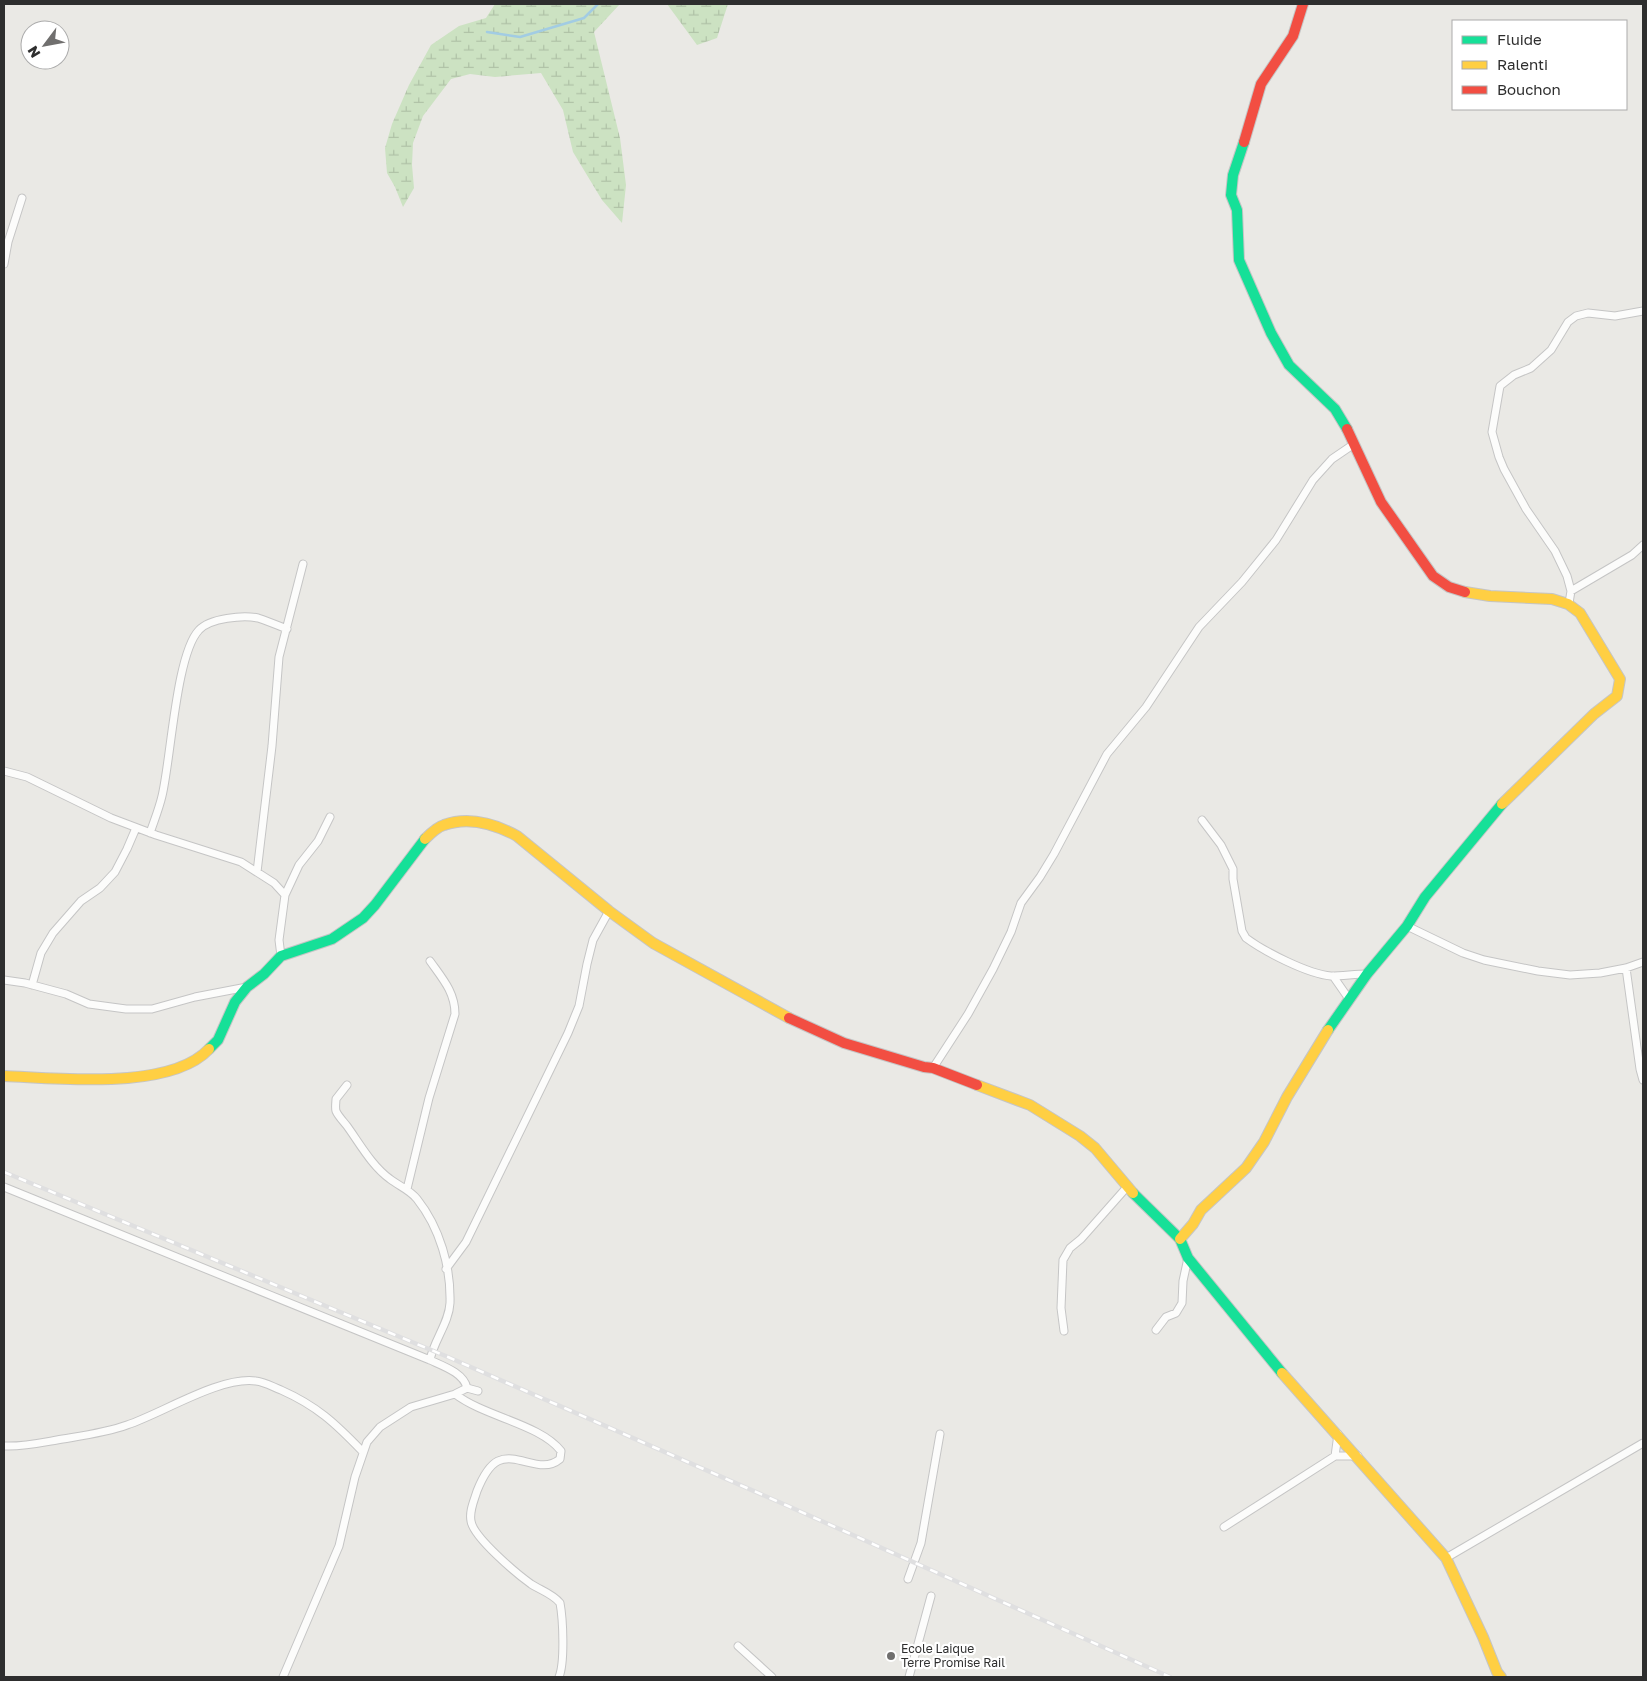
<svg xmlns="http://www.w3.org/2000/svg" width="1647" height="1681" viewBox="0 0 1647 1681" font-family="'Golos Text',sans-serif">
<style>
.wetland{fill:url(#wetland-marsh)}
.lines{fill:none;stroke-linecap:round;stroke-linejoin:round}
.stream{stroke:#a2cce3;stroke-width:2.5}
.street-casing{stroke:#c5c5c5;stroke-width:9}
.fast-casing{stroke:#c5c5c5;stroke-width:12}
.slow-casing{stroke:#c5c5c5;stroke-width:12}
.jam-casing{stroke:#c5c5c5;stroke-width:12}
.street{stroke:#fcfcfb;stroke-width:7}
.fast{stroke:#16e098;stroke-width:10}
.slow{stroke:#ffcf43;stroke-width:10}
.jam{stroke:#f24e42;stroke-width:10}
.rail-casing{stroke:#dfdfe0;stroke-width:4.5}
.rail{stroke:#fff;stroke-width:2.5;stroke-dasharray:8;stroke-linecap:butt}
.poi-dot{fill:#706f6e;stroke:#fff;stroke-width:2}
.labels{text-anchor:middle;stroke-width:4.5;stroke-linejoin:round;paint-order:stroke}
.poi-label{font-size:12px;fill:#2e2e2e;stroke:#fff;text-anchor:start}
</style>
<defs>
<pattern id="wetland-marsh" width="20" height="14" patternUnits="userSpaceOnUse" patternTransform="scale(1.25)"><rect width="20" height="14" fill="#cce2c2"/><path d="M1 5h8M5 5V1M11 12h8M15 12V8" fill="none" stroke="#b0c2a7"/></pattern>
</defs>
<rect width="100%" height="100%" fill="#eae9e5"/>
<path class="wetland" d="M495 4H620L594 32 620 138 626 185 622 223 602 200 573 152 563 110 541 73 495 77 470 74 451 79 423 116 413 143 412 165 414 188 403 207 395 187 387 173 385 148 392 124 409 85 431 45 459 26 486 18Z
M667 4H728L717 38 697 45Z"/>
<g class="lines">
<path class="stream" d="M487 32 520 37 584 18 598 4"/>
<defs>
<path id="street" d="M4 264 8 242 22 198
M1571 591 1632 555 1643 545
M1569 603 1571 591 1567 576 1555 551 1526 509 1504 469 1499 457 1492 432 1500 386 1514 375 1531 368 1551 350 1568 322 1576 316 1588 313 1615 316 1643 311
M4 771 27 777 111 818 156 835 241 862 274 883 285 895 279 940 281 956
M1202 820 1221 845 1233 869V879L1242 931 1246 938C1265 952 1308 974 1331 976 1343 976 1355 974 1367 974
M150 833C154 821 159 809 162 796 171 759 176 654 199 630 210 618 243 615 258 618 267 621 277 625 287 629
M257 872 272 746 279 657 303 564
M285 895 299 865 318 841 330 817
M1407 926 1463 953 1484 960 1538 971 1570 975 1600 973 1626 968 1643 962
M1626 968 1640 1069 1643 1080
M1333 976 1349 999
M4 980 25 983 66 994 89 1004 126 1009H152L195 997 247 987
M32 985 41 953 53 933 81 901 100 888 115 872 127 849 136 828
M933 1068 968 1014 993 969 1011 932 1021 903 1040 877 1054 854 1107 754 1146 707 1199 627 1242 582 1276 540 1313 480 1332 459 1354 444
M347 1085 336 1099C336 1102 335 1107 336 1111 338 1116 344 1122 347 1126 360 1144 372 1166 390 1179 399 1186 410 1190 417 1199 440 1228 451 1267 450 1303 449 1323 434 1340 430 1360
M4 1187 430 1360C443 1366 464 1373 467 1388
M407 1189 429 1098 455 1014C455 992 442 978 430 961
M446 1269 466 1242 568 1033 579 1006 587 964 593 940 609 911
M1156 1330 1166 1317 1176 1313 1182 1303 1183 1281 1188 1258
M1064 1331 1061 1308 1063 1260 1070 1248 1081 1239 1127 1187
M455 1394C485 1417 540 1424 561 1451L560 1459C541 1475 518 1452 498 1461 488 1466 481 1481 477 1491 474 1501 469 1511 471 1521 473 1537 517 1574 531 1584 540 1590 553 1594 560 1603 563 1619 565 1662 559 1677
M4 1446C21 1447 40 1443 57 1440 80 1436 105 1433 127 1425 163 1413 220 1376 256 1381 265 1382 273 1387 281 1390 317 1406 335 1423 362 1451
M1335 1456 1338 1434
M1224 1527 1335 1456H1358
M1446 1558 1643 1443
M908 1579 921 1543 940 1434
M738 1646 772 1677
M283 1677 339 1546 355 1477 367 1442 380 1427 411 1407 455 1394 467 1388 478 1391
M909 1677 931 1596"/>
<path id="fast" d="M1244 142 1233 175 1231 195 1237 210 1239 260 1271 333 1289 365 1335 409 1347 429
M1328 1030 1367 974 1407 926 1425 897 1502 804
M209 1049 218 1040 235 1002 247 987 264 974 281 956 332 939 363 918 375 905 425 839
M1133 1193 1180 1239 1188 1258 1282 1373"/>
<path id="slow" d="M1465 592 1490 596 1552 599 1568 604 1580 613 1620 679 1617 696 1594 714 1502 804
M425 839C430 834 437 827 444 825 469 816 495 824 517 836L609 911 653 943 789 1018
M4 1076C58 1078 170 1091 209 1049
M977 1085 1030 1105 1080 1136 1095 1148 1133 1193
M1180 1239 1193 1224 1201 1210 1246 1168 1264 1142 1287 1097 1328 1030
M1282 1373 1446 1558 1483 1637 1497 1672 1501 1677"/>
<path id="jam" d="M1244 142 1261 84 1293 36 1303 4
M1347 429 1381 502 1433 576 1449 587 1465 592
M789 1018 844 1043 924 1067 933 1068 977 1085"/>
</defs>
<use href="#street" class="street-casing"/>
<use href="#fast" class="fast-casing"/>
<use href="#slow" class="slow-casing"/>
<use href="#jam" class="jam-casing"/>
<use href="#street" class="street"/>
<use href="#fast" class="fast"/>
<use href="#slow" class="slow"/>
<use href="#jam" class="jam"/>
<defs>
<path id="rail" d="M4 1172 448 1357 788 1506 1170 1677"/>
</defs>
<use href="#rail" class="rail-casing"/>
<use href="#rail" class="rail"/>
</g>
<circle class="poi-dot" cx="891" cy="1656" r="5"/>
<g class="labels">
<g class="poi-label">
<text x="901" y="1653">Ecole Laique<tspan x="901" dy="14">Terre Promise Rail</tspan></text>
</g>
</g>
<rect width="1647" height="1681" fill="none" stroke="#2e2e2e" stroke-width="10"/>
<rect x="1452" y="20" width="175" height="90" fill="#ffffff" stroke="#ababab"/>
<rect x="1462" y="36" width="25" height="8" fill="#16e098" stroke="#ababab"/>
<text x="1497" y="45" font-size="15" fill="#2e2e2e">Fluide</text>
<rect x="1462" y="61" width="25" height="8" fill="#ffcf43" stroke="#ababab"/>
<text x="1497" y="70" font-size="15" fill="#2e2e2e">Ralenti</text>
<rect x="1462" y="86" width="25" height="8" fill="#f24e42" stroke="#ababab"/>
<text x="1497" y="95" font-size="15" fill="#2e2e2e">Bouchon</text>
<g transform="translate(45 45) rotate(238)"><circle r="24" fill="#ffffff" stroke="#ababab"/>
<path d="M0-4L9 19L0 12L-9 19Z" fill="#706f6e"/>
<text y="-8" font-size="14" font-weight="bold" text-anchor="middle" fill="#2e2e2e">N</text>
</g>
</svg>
